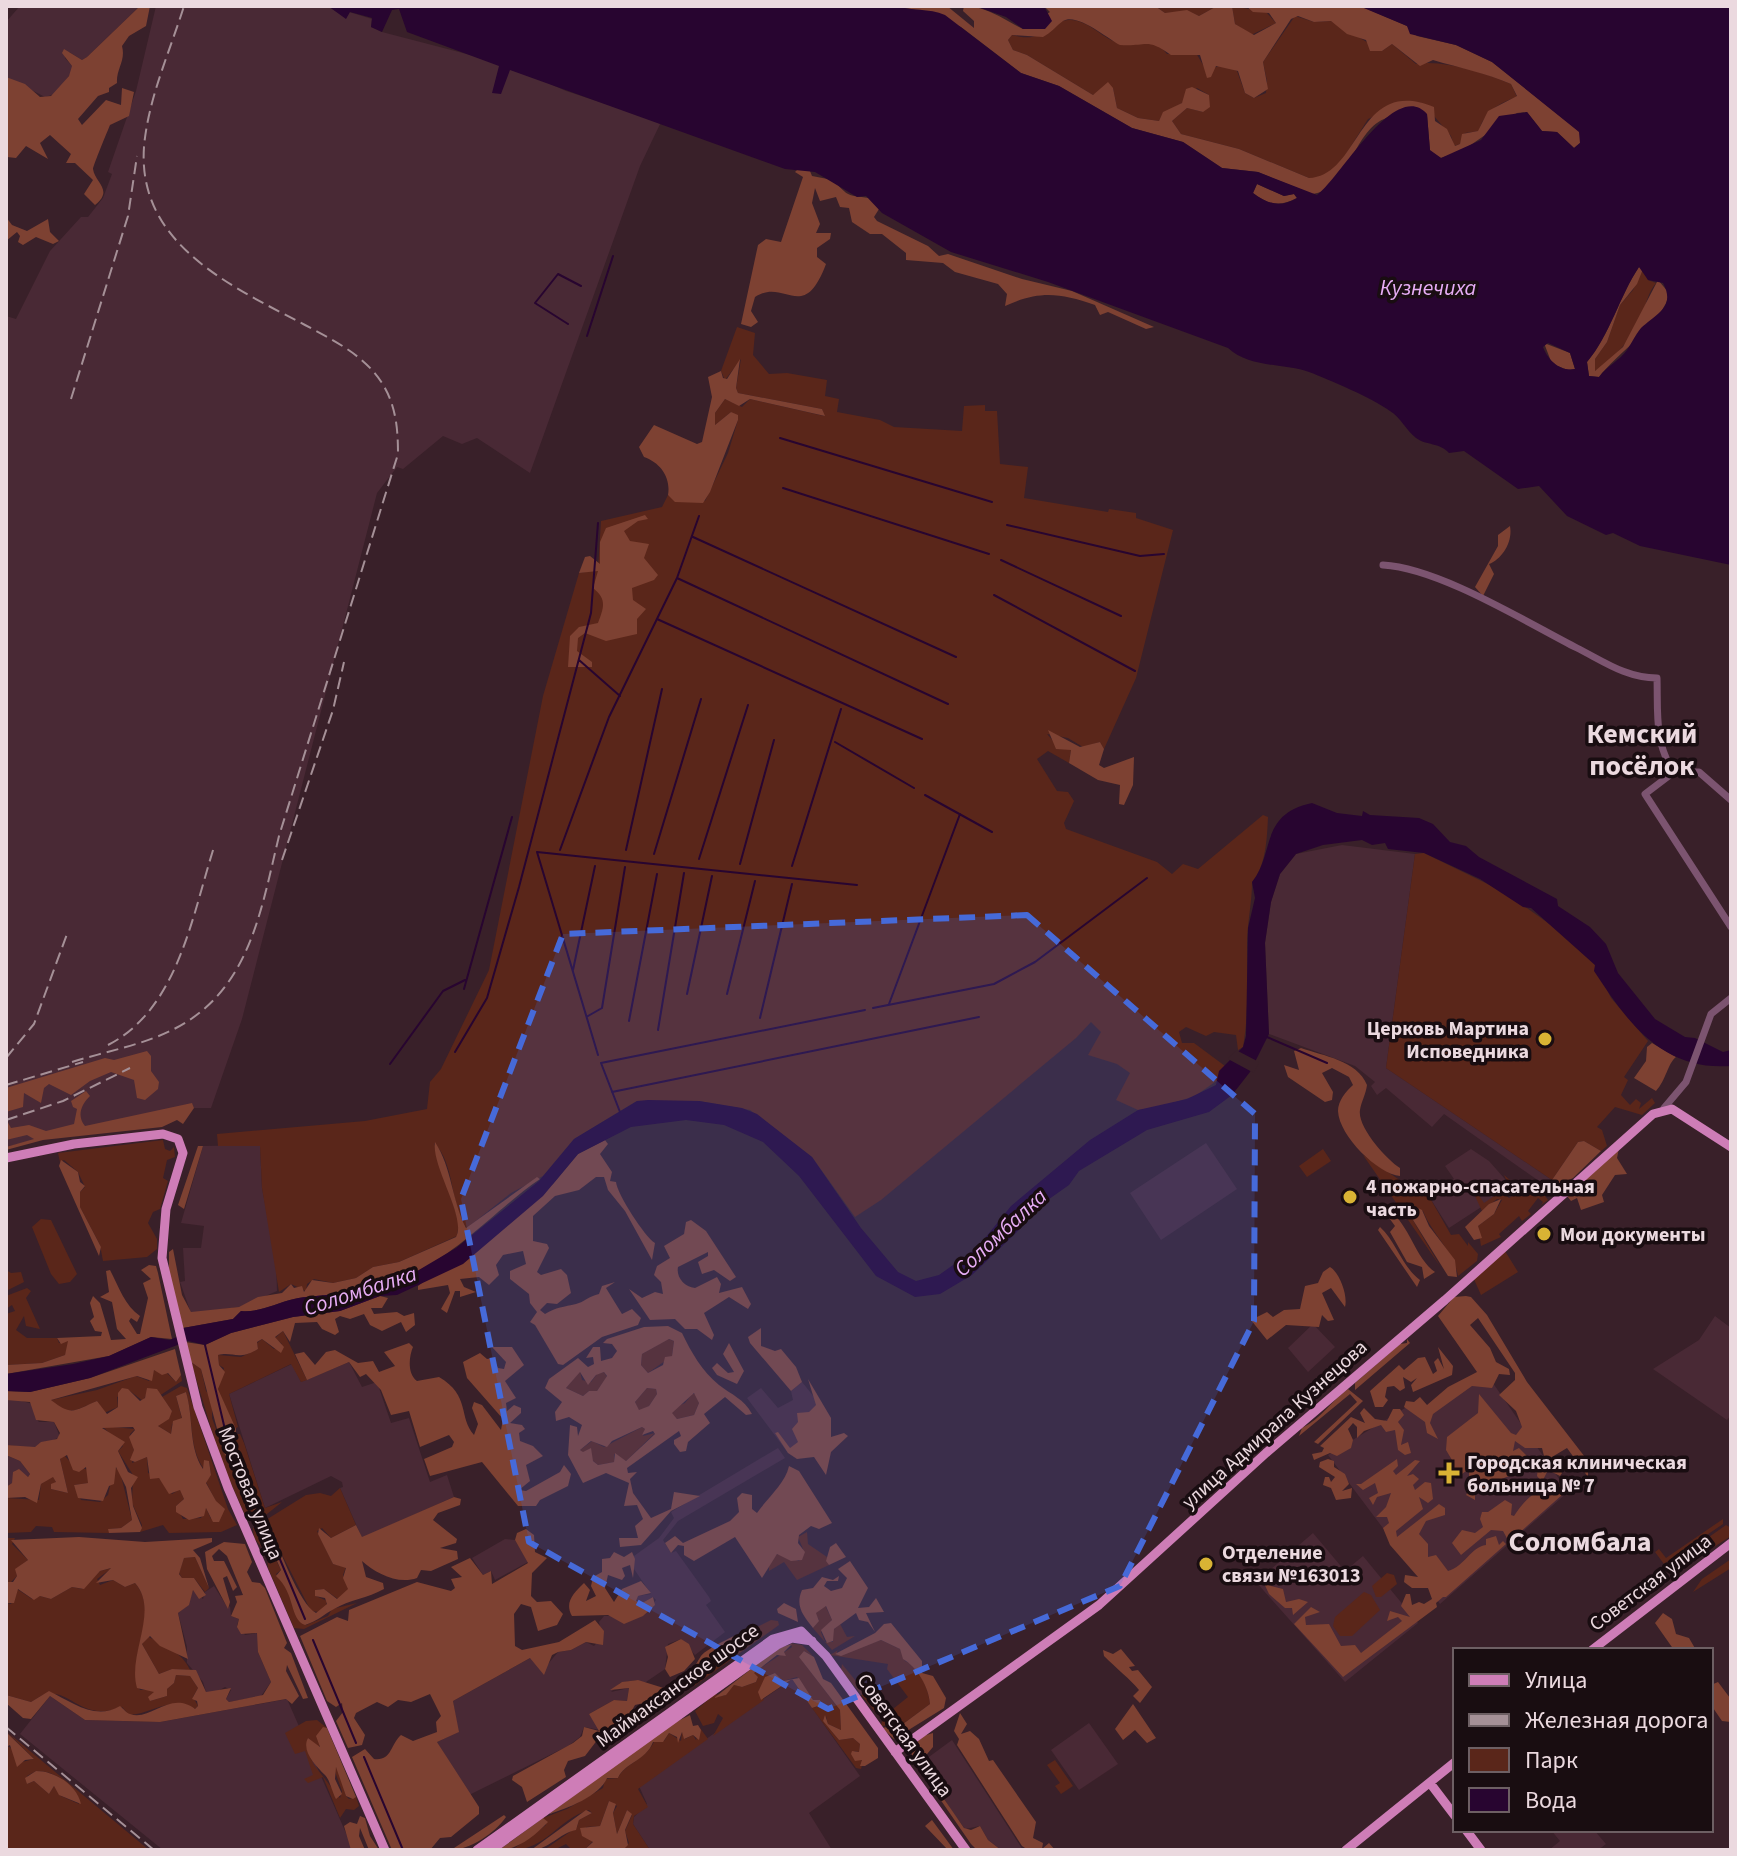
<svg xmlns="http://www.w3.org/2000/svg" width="1737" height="1856" viewBox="0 0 1737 1856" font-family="'Source Sans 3',sans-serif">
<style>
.built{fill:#492935}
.green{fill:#5a261a;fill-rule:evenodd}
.forest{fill:#7d4132;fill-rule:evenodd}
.water{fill:#280530;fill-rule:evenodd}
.pier{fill:#392029}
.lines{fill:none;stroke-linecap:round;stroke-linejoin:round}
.stream{stroke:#280530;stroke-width:2}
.minor{stroke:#7c5470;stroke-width:7}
.major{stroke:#ce7db7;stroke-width:9}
.rail{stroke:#a59097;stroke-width:2;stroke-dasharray:12 6;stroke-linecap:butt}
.marked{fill:#466ad9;fill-opacity:0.2;stroke:#466ad9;stroke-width:6;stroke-dasharray:16 10;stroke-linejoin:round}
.poi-dot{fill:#d9b334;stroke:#190d11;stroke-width:3}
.labels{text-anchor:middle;stroke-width:7;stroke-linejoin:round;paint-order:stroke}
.poi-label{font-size:20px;font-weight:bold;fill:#ebd9df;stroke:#190d11;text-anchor:start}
.street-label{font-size:20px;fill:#ebd9df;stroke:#190d11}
.water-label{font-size:22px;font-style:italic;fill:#e7adf5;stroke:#190d11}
.district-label{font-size:28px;font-weight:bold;fill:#ebd9df;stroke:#190d11}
</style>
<rect width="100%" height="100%" fill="#392029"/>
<path class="built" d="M20 6H140L87 57 82 60 69 52 65 58 72 66V72L55 94 45 97 6 77V22Z
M156 6H328L346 18 349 12 372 19 371 27 382 32 505 64 566 91 661 122 640 166 530 473 477 438 462 444 443 436 403 469 397 467 377 493 242 1019 211 1108H194L192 1104 6 1147V316L16 319 50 251 81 217H88L103 198 112 174 108 172 136 91Z
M1342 845 1415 854 1386 1068 1552 1180 1546 1186 1444 1114 1432 1127 1386 1088 1377 1095 1371 1086 1375 1082 1355 1066 1269 1034 1265 943 1271 902 1280 874 1296 854Z
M1206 1143 1237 1189 1161 1240 1130 1193Z
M260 1145 262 1188 276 1260 277 1291 240 1307 191 1313 180 1282 185 1281 183 1248H201L204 1226 181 1223 203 1146Z
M1471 1149 1489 1161 1512 1187 1449 1228 1430 1198 1454 1179 1445 1166Z
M1715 1316 1731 1328V1415L1727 1420 1653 1369 1699 1340Z
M1313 1324 1335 1347 1308 1372 1288 1348Z
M349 1362 362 1387 377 1382 391 1423 409 1418 430 1482 447 1475 454 1497 362 1538 340 1488 343 1487 342 1482 331 1476 265 1508 229 1394 292 1364 301 1382Z
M1486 1373 1568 1492 1440 1604 1328 1455 1410 1405 1422 1413Z
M802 1382 831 1418 788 1453 747 1398 761 1388 778 1408 793 1400 791 1391Z
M11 1398 33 1404 35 1417 39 1422H54L60 1437 35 1448 6 1445V1400Z
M778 1448 785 1458 678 1521 663 1540 671 1553 676 1551 709 1597 711 1601 706 1605 725 1632 695 1655 681 1639 668 1644 665 1669 643 1684 636 1680 620 1683 611 1692 629 1688 627 1701 614 1700 589 1714 600 1730 584 1727 580 1737 568 1746 469 1795 437 1742 458 1732 453 1701 530 1658 548 1664 558 1652 571 1650 586 1642 594 1646 602 1637 599 1622 604 1616H643L656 1600 653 1597 642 1603 636 1601 637 1596 651 1594 634 1569V1556L659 1538 674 1518 671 1512Z
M6 1455 20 1461 30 1474 28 1477 16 1470 12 1483 6 1487Z
M1313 1533 1345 1571 1363 1556 1418 1623 1345 1682 1256 1582Z
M505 1539 515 1540 528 1562 495 1580 491 1571 483 1575 472 1558Z
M214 1586 228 1608 230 1606 231 1616 239 1619 237 1625 245 1635 258 1633V1652L271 1682 261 1696 229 1702 226 1699 231 1690 225 1687 214 1693 206 1692 203 1682 187 1663V1647L178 1613 188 1605 193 1590 203 1599 205 1592Z
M792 1679 860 1776 809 1813 832 1850H650L633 1824 634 1817 647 1804 639 1786Z
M50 1696 85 1720 160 1722 287 1699 353 1849 163 1850 20 1734Z
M1089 1723 1118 1764 1079 1790 1051 1750Z
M952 1740 1023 1850H1001L988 1840 980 1826 965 1829 951 1810 922 1762Z
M1551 1830H1594L1606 1844 1598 1850H1549L1560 1841Z"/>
<path class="green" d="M1155 6H1217L1199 16 1190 12 1165 13Z
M1232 6 1266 12 1276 23 1251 35 1235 24Z
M1295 16 1314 22 1331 21 1382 51 1392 44 1416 64C1442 59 1486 73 1511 84L1517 97C1500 102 1483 113 1479 131L1465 133 1460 144 1454 146 1451 136 1423 103 1408 102 1368 119 1338 167 1320 178H1309L1239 149 1181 134 1172 121 1187 108 1203 112 1209 95 1197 88 1182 103 1162 115 1159 121 1138 118 1117 108 1113 88 1093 95 1027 55 1013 50 1008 40 1012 35C1047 45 1051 18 1071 20 1089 21 1101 37 1116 42 1128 46 1137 42 1148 41L1159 45 1167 54 1196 53 1206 70 1223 65 1237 71 1245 93 1254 98 1266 93 1267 81 1263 62Z
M1643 269 1648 280 1656 283C1648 293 1647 301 1643 312 1635 335 1614 360 1595 371V359L1607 342 1620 305 1633 290Z
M737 327 755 333 753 355 769 374 787 373 827 380 825 396 839 399 837 412 880 420 894 427 962 431 964 406 985 405V411H997L1000 464 1028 467 1024 498 1108 512 1109 509 1136 513V518L1173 530 1136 678 1104 749 1100 742 1083 747 1068 738 1047 734 1055 743 1071 750 1069 763 1048 751 1037 759 1057 791 1068 792 1074 801 1064 823 1066 829 1157 862 1172 874 1183 864 1198 869 1263 815 1268 817C1267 839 1266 865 1252 883 1252 903 1247 924 1247 945 1247 980 1249 1013 1243 1047L1238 1050 1236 1035 1214 1032 1206 1036 1186 1027 1179 1032 1182 1043H1194L1225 1066 1220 1071 1218 1080 1195 1096 1160 1107 1138 1110 1116 1100 1130 1073 1117 1064 1088 1055 1101 1032 1091 1022 1076 1038 881 1200 855 1217 812 1157 750 1110 699 1101H637L574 1139 543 1176 511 1193 467 1228C449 1205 456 1164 434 1143L459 1223 457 1236 399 1262 373 1267 356 1278 333 1283 314 1279 307 1284 306 1291 291 1284 279 1292 262 1188 260 1146H218L217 1134 365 1121 427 1109 430 1082 441 1069 489 970 543 696 579 573 598 570 601 521 662 507 668 495 678 502 705 501 728 453 738 420 731 412 715 425V413L725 399 742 407 750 399 824 416 822 409 738 393 736 388 741 359 725 380 721 371Z
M1424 853 1504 892 1558 930 1595 965 1611 998 1648 1041 1624 1077 1628 1080 1621 1095 1630 1105 1636 1099 1641 1103 1639 1109 1652 1098 1655 1103 1642 1115 1615 1107 1597 1127 1602 1130 1607 1146 1601 1151 1584 1141 1578 1142 1552 1180 1386 1068 1415 854Z
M163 1140 165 1149 170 1151 174 1147 175 1157 167 1160 163 1178 168 1181 160 1209 153 1212 148 1223 157 1239V1249L147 1257 103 1261 100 1245 80 1207V1192L85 1187 78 1172 64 1160 60 1162 58 1153Z
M1323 1149 1331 1161 1307 1177 1299 1166Z
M1363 1155 1401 1181 1438 1193 1430 1198 1451 1235 1459 1234 1468 1246V1242L1478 1254 1477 1261 1458 1276C1454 1252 1432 1234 1423 1211L1408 1204V1212L1440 1266Z
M1504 1175 1511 1181 1519 1180 1532 1190 1540 1189 1548 1200 1541 1205 1543 1202 1538 1198 1528 1211 1531 1214 1522 1221 1519 1216 1499 1234 1501 1237 1481 1246 1478 1226 1494 1214 1502 1200 1497 1199 1482 1211 1475 1196 1478 1194 1484 1203 1506 1188 1504 1193 1509 1198 1521 1191 1515 1186 1510 1188Z
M41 1219 51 1220 77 1274 70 1282 59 1284 51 1274 32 1227Z
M1505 1251 1518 1272 1481 1295 1473 1277Z
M6 1270 11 1273 21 1272 24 1282 6 1291Z
M27 1288 31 1291 26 1298 40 1329 26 1326 24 1316 16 1330 27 1338H57L59 1343 68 1340 69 1344 65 1355 42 1363 6 1365V1314L15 1311 12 1305 6 1309V1296Z
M283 1331 307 1380 301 1382 291 1364 229 1394 238 1427 234 1429 218 1389 224 1368 219 1365 218 1355 241 1357 258 1349 257 1343 262 1339 274 1349 282 1344 275 1338Z
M668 1339 674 1341 672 1356 648 1373 641 1365 642 1354Z
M191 1362 201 1369 206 1391 212 1397V1418L222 1446 260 1512 235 1449 236 1434H240L244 1443 265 1508 282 1502 257 1522 246 1517 221 1461Z
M154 1370 167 1373 176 1382 181 1375 182 1381 159 1396 146 1395 143 1401 130 1391 117 1397 118 1407 104 1413 97 1401C78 1409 67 1418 51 1400L97 1390 136 1376 149 1381Z
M580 1371 582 1380 591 1382 597 1374 604 1372 607 1377 597 1391H589L583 1396 566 1388Z
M181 1386 187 1388 228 1509 237 1525 221 1532 169 1533 163 1525 140 1532 142 1525 132 1503 133 1475 118 1451 123 1446 102 1426 135 1429 130 1434 134 1450 132 1463 147 1457 148 1473 159 1478 172 1494 180 1489 184 1499 176 1506 183 1519 201 1518 206 1508 211 1519 216 1502 206 1482 211 1475 209 1461 204 1469C188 1446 194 1419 186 1392L176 1396 182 1419 172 1424 171 1434 158 1426 172 1411 162 1397Z
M647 1388 656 1389 657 1394 649 1406 639 1411 635 1402Z
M692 1394H696L699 1403 694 1415 677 1419 671 1413 673 1408 685 1403Z
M642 1427 645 1429 643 1436 655 1433 626 1461 614 1454V1462L598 1465 580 1450 592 1441 604 1447Z
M64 1455 72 1464 88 1470 89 1483 74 1485 81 1500 100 1502 108 1495 114 1469 119 1468 132 1520 121 1528 109 1529V1533L54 1532 52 1527 36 1526 31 1532 6 1533V1498L39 1500 41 1484 53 1476 56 1482 51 1489 68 1493 60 1459Z
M340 1488 356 1525 331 1538 322 1528 317 1531 333 1564 346 1567 343 1575 349 1589 338 1599 324 1589 315 1590 316 1596 327 1601 326 1607 319 1612 311 1611 276 1543 260 1528 281 1570 276 1574 288 1588 306 1625 328 1616 332 1609 357 1603 304 1629 294 1628 268 1568 267 1554 254 1538 253 1528 306 1495 320 1493 331 1496Z
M1723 1519V1524L1664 1564 1655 1552 1659 1549 1666 1558Z
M1726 1525 1731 1528V1536L1672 1574 1670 1569 1675 1561Z
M807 1532 808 1544 827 1557 829 1565 797 1580 784 1562 769 1571V1563L777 1554 799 1561 803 1549 798 1537Z
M6 1538H15L12 1544 28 1560 16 1569 17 1576 9 1584 6 1582Z
M195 1557 209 1588 205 1592 194 1578H182L179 1573 184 1558Z
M1731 1559V1568L1693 1592 1702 1579Z
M112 1568 97 1579 100 1585 113 1580 125 1587 135 1583C162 1614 124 1657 140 1690H152L155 1693 150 1701 167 1696V1689L174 1683 176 1675 190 1676 198 1688 193 1697 198 1706 195 1709C173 1694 152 1714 129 1715L122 1707C81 1722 73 1691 48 1694 41 1694 37 1699 31 1702L6 1695V1603L11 1604 17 1589 32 1599 40 1596 51 1599 72 1587 82 1589 100 1571Z
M1387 1573 1394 1575 1397 1584 1381 1597H1376L1372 1586Z
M1364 1592 1371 1595 1380 1610 1352 1636H1340L1333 1626 1335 1617Z
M825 1605 832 1620 821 1632 825 1642H833V1630L840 1624 847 1637 855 1636 832 1650 811 1626 813 1628 819 1620 815 1613Z
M771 1620 778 1621 779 1625 694 1686 679 1688 758 1632 755 1628Z
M147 1636C164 1645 182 1652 190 1670L172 1669 159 1674 142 1644Z
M860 1637 837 1651V1655L881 1640 900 1649 905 1661C919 1666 929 1690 930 1704L903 1724 881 1726 883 1717 908 1697 887 1669 888 1664 830 1655Z
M790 1643 802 1645 813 1656 804 1651 803 1662 840 1710 841 1730 828 1724 826 1716 823 1721 839 1740 853 1738 860 1744 859 1752 854 1751 863 1762 861 1769 856 1768 812 1708 820 1706 821 1701 814 1702 797 1677 783 1681 775 1673 767 1676 759 1690 764 1700 713 1736 723 1718 718 1714 714 1723 703 1726 695 1711 715 1694 724 1696 734 1685 742 1687 756 1682 758 1677 753 1673 792 1647Z
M842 1664 878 1708 876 1713 841 1670Z
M317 1720 327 1728 321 1731 319 1748 308 1738 307 1749 314 1765 340 1798 342 1791 334 1769 338 1767 346 1796 349 1799 356 1797 359 1806 354 1810 346 1809 340 1818 323 1777 308 1783 304 1779 313 1775 305 1751 295 1754 285 1733 306 1721Z
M700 1728 708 1739 638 1789 648 1807 634 1816 633 1824 650 1850H623L629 1843 625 1831 632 1815 627 1810 617 1834 613 1813 617 1806 609 1801 600 1826 586 1827 587 1837 593 1841 584 1850H572L566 1844 554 1850H544L577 1827 579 1820 592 1813 589 1810C558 1819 546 1850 512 1850L546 1825 543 1818 567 1809 603 1788 605 1779 618 1778C624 1764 646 1760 655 1740L664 1741 669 1733 681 1741 682 1732 685 1739 693 1735 696 1740Z
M6 1731 149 1850H6V1745L14 1750 15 1759 22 1762 34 1759ZM36 1771C56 1771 75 1784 79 1804L61 1796 54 1786 49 1794 34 1781 27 1784V1776Z
M1055 1760 1073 1786 1061 1794 1055 1786 1060 1783 1047 1765Z"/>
<path class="forest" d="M140 6H150L146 26 129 36 122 46C126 61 116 69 117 83L109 88V92L98 96 78 119 82 125 106 100 121 105 122 88 134 92 129 116 110 125C108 130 93 166 93 169 95 183 114 190 95 205L84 194 93 180 75 163H66L71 154 50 135 40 143 48 159 26 146 16 158 7 157 6 77 25 84 40 97 51 96 69 76 72 66 62 53 64 49 82 60 87 57Z
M895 6H947L974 28V21L963 11 964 6C987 6 1004 20 1023 29L1050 12 1044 6H1155L1165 13 1187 10 1199 16 1217 6H1232L1235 24 1254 35 1276 23 1269 13 1253 12 1246 6 1365 8 1407 26 1417 36 1456 45 1492 62 1580 132V143L1574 148 1557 132 1542 131 1527 112 1517 113 1462 151 1441 158 1430 151 1427 114C1415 115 1395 113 1384 119 1353 132 1348 191 1312 194L1258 172 1222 168 1183 142 1132 128 1059 86 1021 73 961 27 921 11ZM1298 16 1314 22 1331 21 1347 34 1366 40 1370 51H1382L1392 44 1420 66 1433 60C1460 68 1486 73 1511 84L1517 96 1488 111 1478 131 1462 134 1460 144 1455 146 1447 129 1435 121 1434 107C1357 75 1361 176 1309 178L1239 149 1181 134 1172 121 1187 108 1203 112 1210 107 1209 95 1192 87 1186 89 1182 103 1163 112 1159 121 1138 118 1117 108 1113 88 1108 82 1093 95 1027 55 1013 50 1008 40 1012 35 1043 37C1051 33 1056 26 1063 21 1077 12 1108 39 1120 45 1147 47 1146 37 1171 55H1200L1207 78 1211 77 1216 66 1238 71 1245 93 1254 98 1268 89 1263 62 1291 19Z
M799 168 810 171 812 176 833 180C849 197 847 195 869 198L879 209 874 217 877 221 928 246 939 256 948 254 1022 279 1072 291 1154 327 1146 329 1108 312 1100 315 1095 305C1060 293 1040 290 1005 306L1007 294 998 284 955 272 943 263 906 260V253L882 234H870L852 222 849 208 840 207 836 197 820 201 815 188 812 203 820 224 816 233H831L830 239 817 248V257L826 264C803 325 785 277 755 297L751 311 758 322 751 327 741 324 758 245 766 239 781 242 803 177 795 172Z
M1257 184 1284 196 1294 194 1297 198C1279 207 1269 205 1253 193Z
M6 217 12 225 27 231 48 219 50 232 59 241 53 244 36 237 23 245 18 242 20 236 17 232 6 241Z
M1639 267 1643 269 1637 284 1620 305 1607 342 1595 359V371L1623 347 1658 280 1669 293C1666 320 1616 354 1599 377L1589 376 1587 362C1610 335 1619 297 1639 267Z
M1544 343 1570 353 1575 369 1568 370 1552 364Z
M740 359 736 388 738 393 822 409 825 416 750 399 739 406 725 399 715 413V425L731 412 738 415V420L710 492 703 503 675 502 668 495C671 478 661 463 644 457L639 447 654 425 697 444 702 442 712 397 708 377 721 371 723 378 727 379Z
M645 515 648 519 638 521 624 531 630 541 649 544 644 558 658 575 654 580 632 588 633 600 646 609 637 619V634L606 641 585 633 578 638 577 651 592 662V667H568L570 636 579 627 598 623C604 607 607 599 593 588L598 571 579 573 585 557 590 556 600 564V542L606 528Z
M1510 526C1513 542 1502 559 1489 564L1494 574 1483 596 1475 587 1498 546V535Z
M1048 730 1080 747 1100 742 1104 749 1099 765 1104 768 1134 757 1133 785 1124 805 1119 804 1120 785 1098 780 1069 763 1071 750 1056 749Z
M1652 1043 1676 1057C1668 1063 1666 1080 1656 1091L1634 1078 1646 1061 1647 1047Z
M1301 1048C1323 1056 1357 1060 1367 1085 1366 1094 1361 1102 1360 1110 1357 1127 1387 1160 1400 1168V1176C1378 1174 1339 1136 1338 1111 1338 1101 1346 1091 1353 1085L1349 1077 1332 1068 1322 1073 1333 1092 1332 1100 1325 1102 1288 1077 1284 1065 1299 1070 1294 1051Z
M147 1051 151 1056V1071L159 1082 158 1089 145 1100 137 1098 134 1080 111 1072 90 1081 71 1095 49 1084 44 1088 41 1103 24 1093 23 1107 6 1112V1088L105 1058 114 1060Z
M86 1091 90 1096C82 1104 76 1115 85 1126L192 1103 194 1108 183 1124 177 1120 162 1127 43 1140 6 1150V1147L34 1139 27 1135 6 1140V1119L11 1128 29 1125 46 1131 74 1124 77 1109 73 1107 71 1101Z
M605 1140 608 1144 600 1154 612 1172 610 1181 616 1182C617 1194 645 1237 655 1243L652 1260 625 1211 608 1190 604 1177H596L579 1190 555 1196 533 1216V1241L547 1244 549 1248 537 1272 541 1275 561 1269 567 1275 571 1293 557 1304 547 1303 540 1310 545 1314C556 1307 564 1307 576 1304 584 1302 589 1296 599 1294L602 1286 615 1282 606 1288 622 1314 632 1309 641 1318 638 1325 602 1337 563 1365 558 1364 535 1325 530 1322 537 1312 530 1303 529 1294 510 1279V1271L526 1264 523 1251 503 1255 496 1265 499 1275 489 1285 479 1277 460 1279 464 1287 476 1292 460 1297V1291H455L447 1313 441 1309 450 1293 448 1285 418 1290V1286L553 1184 578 1154Z
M1584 1141 1601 1151 1573 1178 1558 1186 1552 1180 1578 1142Z
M435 1142C452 1168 452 1201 466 1228L537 1177 540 1179C491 1212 438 1278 376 1284L369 1278C350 1299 318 1293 294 1299 276 1303 259 1313 241 1311L233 1319 183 1328 169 1272V1252L173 1249 182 1295 191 1312 239 1307 258 1297 282 1293 291 1284 294 1288 302 1286 304 1292 312 1280 333 1283 356 1278 373 1267 399 1262 456 1237C467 1218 431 1166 435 1142Z
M198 1146H203L184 1209 178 1205Z
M1619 1148 1617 1158 1627 1174 1615 1175 1602 1195 1604 1202 1581 1210 1577 1198 1571 1201 1567 1196Z
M61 1160 78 1172 80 1182 85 1186 80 1192V1207L101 1247 99 1256 59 1166Z
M1501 1199 1494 1214 1478 1226 1482 1238 1474 1240 1465 1227 1489 1204Z
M1409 1203 1422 1210 1429 1226 1455 1260 1457 1277 1448 1276 1408 1212Z
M1388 1209C1410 1225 1415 1258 1435 1272L1424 1279 1422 1267 1407 1262 1390 1232 1395 1226 1384 1211Z
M691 1220 706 1231 736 1277 730 1281 714 1270 702 1274 698 1262 708 1256V1252L678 1267C676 1277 684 1287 695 1288L717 1277 721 1284 719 1293 742 1287 751 1304 748 1309 729 1297 704 1313 714 1335 712 1340 697 1329H685L675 1319 650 1320 629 1289 642 1298 655 1292 663 1294 661 1282 654 1275 657 1266 670 1258 664 1246 684 1234 686 1222Z
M1380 1227C1396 1241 1402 1267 1420 1280L1417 1287 1378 1230Z
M149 1265 156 1266 158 1273 172 1339 151 1337 109 1356 6 1374V1365L42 1363 65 1355 68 1341 61 1344 57 1338 101 1336 102 1332 95 1331 90 1321 94 1317 90 1303 93 1296 100 1303 111 1340 126 1339 117 1329 112 1302 100 1297 109 1292 106 1271 110 1270C119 1287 125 1306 140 1316L137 1322 131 1318 129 1321 137 1334H140L148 1298 143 1283 151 1279 141 1270Z
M1330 1267C1340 1273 1348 1296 1345 1307L1331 1288 1322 1293 1334 1320 1328 1321 1322 1315 1319 1327 1286 1325 1267 1340 1251 1320 1267 1312 1273 1317 1284 1310 1300 1309 1305 1286 1318 1283 1323 1272Z
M380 1296 388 1298 382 1308H371L374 1314 397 1312 404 1316 414 1313 415 1325 406 1332 401 1322 382 1331 370 1325 364 1314 350 1319 340 1316 335 1319 339 1332 335 1335 322 1329 317 1322 295 1323 290 1342 283 1331 275 1337 284 1347 281 1353 262 1339 257 1342 258 1349C238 1361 233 1351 218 1355L219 1365 225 1372 218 1389 236 1429 235 1447 260 1512 255 1513 223 1451 201 1369 191 1362 185 1342 205 1345 231 1333 293 1317 340 1311Z
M1466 1296 1471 1297 1487 1315 1527 1382 1588 1461V1477L1567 1448 1552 1457 1562 1473 1560 1476 1548 1470 1542 1482 1537 1476 1538 1467 1532 1463 1519 1464 1514 1474 1489 1484 1487 1492 1475 1483V1500L1466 1495 1469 1490V1469L1455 1479 1451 1477 1452 1460 1446 1450 1447 1437 1478 1413 1479 1394 1511 1433 1516 1435 1522 1427 1516 1411 1499 1395 1515 1380V1373L1478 1318 1470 1325 1490 1348 1496 1362 1509 1369 1510 1375 1499 1374 1492 1388 1472 1386 1433 1414 1430 1423 1438 1439 1427 1433 1425 1422 1404 1407 1406 1401 1414 1402 1420 1397 1427 1405 1448 1387 1477 1372 1438 1316 1454 1297ZM1515 1441 1525 1448H1542L1544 1456H1527L1519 1448 1513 1451Z
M668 1326 682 1333C691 1352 702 1371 719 1385 732 1395 744 1399 752 1414L746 1415 725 1397 704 1414 710 1423 688 1442 686 1451 680 1452 674 1444V1440L681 1436 679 1431 627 1468 628 1473 637 1472 630 1479 633 1493 651 1518 671 1509 674 1492 700 1496 671 1511 641 1545 620 1547 619 1538H638L635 1526 643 1519 637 1505 624 1506 629 1483 606 1473 583 1483 568 1455 570 1425 577 1427 578 1436 582 1425 569 1417 556 1421 555 1412 562 1402 545 1388 549 1379 578 1358 588 1367 594 1364 593 1357 586 1358 593 1347H600L601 1361 612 1358 617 1351 612 1344 603 1343 607 1339 644 1327ZM669 1339 674 1341 672 1356 665 1357 663 1365 648 1373 641 1365 642 1354ZM580 1372 588 1385 596 1375 604 1372 607 1376 597 1391H589L583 1396 566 1388ZM647 1388 656 1389 657 1394 649 1406 639 1410 635 1402ZM694 1393 699 1403 694 1415 677 1419 672 1413ZM642 1427 645 1429 642 1435 653 1431 655 1434 626 1461 615 1453 614 1462 598 1465 593 1461 591 1448 583 1452 580 1450 591 1441 607 1447 612 1441Z
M761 1328V1346L775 1351 781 1349 796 1367 802 1382 791 1391 750 1343 748 1337Z
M1407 1339 1410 1343 1355 1390V1383L1400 1344 1407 1343Z
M409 1343 413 1347C409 1356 407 1374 417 1381L439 1377C471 1396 458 1417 474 1435L478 1424 472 1408 474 1402 482 1405 501 1430 503 1419 467 1378 463 1362 480 1353 487 1359 493 1358 498 1368 504 1369 506 1362 492 1347H512L524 1365 505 1381 516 1398 506 1403 507 1411 514 1405 521 1408V1413L510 1423 522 1425 525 1429 519 1433 520 1441 533 1446 543 1456 526 1465 530 1481 519 1490 526 1491 560 1472 564 1465 571 1474 568 1486 540 1500 536 1506H518L482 1462 430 1476 424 1459 452 1447 454 1442 449 1435 420 1447 409 1411 391 1415 381 1390 366 1374 360 1377 349 1362 307 1380 295 1354 304 1352 315 1365 326 1352 335 1350 358 1363 373 1361 379 1372 395 1366 384 1352Z
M729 1343 744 1371 737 1384 717 1375 712 1368 717 1363 728 1373 734 1372 723 1354Z
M1438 1347 1453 1366 1452 1375 1413 1392 1411 1385 1417 1378 1411 1382 1403 1377 1405 1388 1400 1391 1394 1386 1387 1387 1385 1397 1388 1400 1383 1407H1375L1370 1391 1399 1365 1404 1370 1418 1358 1425 1357 1433 1374 1437 1371 1434 1362 1438 1358 1444 1369Z
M175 1349 181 1375 176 1382 168 1373 162 1375 154 1370 152 1381 137 1376 51 1400C72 1417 75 1410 97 1401L107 1414 118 1407V1393L122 1388 128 1389 140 1401 145 1398 147 1388 157 1389 172 1411 169 1419 158 1426 171 1434 173 1421 182 1418 176 1396 186 1392C194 1419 188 1446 203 1469L204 1460 209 1461 211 1475 206 1483 216 1501 225 1509 219 1522H213L206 1508 204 1516 189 1520 176 1512V1506L184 1499 180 1490 169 1494 159 1478 150 1479 147 1457 135 1462 130 1460 134 1450 129 1437 135 1430 133 1427 102 1428 125 1442 118 1451 128 1472 138 1477 131 1488 133 1506 142 1528 140 1532 109 1533 108 1529 121 1528 132 1520 126 1487 116 1467 114 1484 109 1486 103 1501 78 1498 74 1485 88 1483 86 1467 79 1472 73 1470 67 1455 60 1459 68 1493 51 1489V1484L56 1482 53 1477 41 1484 37 1503 25 1497 6 1498V1487L12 1483 13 1472 19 1469 28 1477 30 1474 20 1461 6 1455V1445L35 1447 41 1442 57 1439 60 1433 54 1422 36 1420 30 1402 6 1400V1391L30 1392 90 1378Z
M808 1379 831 1418V1437L844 1433 848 1436 831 1452 826 1475 814 1457 797 1459 788 1453 775 1433 778 1432 790 1448 798 1442 792 1429 798 1422 797 1413 809 1412 816 1405Z
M1348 1389 1363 1401 1318 1444 1314 1442 1357 1402 1350 1394 1299 1436 1302 1428C1322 1418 1331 1401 1348 1389Z
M1364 1408 1375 1419 1387 1421 1393 1409H1400L1404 1415 1398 1422 1404 1430 1401 1445 1408 1442 1411 1453 1405 1455 1398 1450 1395 1430 1386 1432 1381 1425 1364 1431 1357 1438V1427L1353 1423 1348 1429 1353 1440 1351 1448 1337 1456 1330 1453 1314 1460 1312 1454 1322 1452 1324 1448 1320 1446 1351 1417 1365 1423 1360 1413Z
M1328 1459 1334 1461V1467L1345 1474 1349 1484 1342 1491 1352 1488 1351 1498 1336 1500 1331 1488 1323 1485 1325 1477H1329L1331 1482 1335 1477 1319 1467 1320 1462Z
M1397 1459 1398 1466 1393 1471 1396 1475 1415 1460 1420 1461 1407 1476 1413 1474 1419 1479 1413 1485 1415 1490 1425 1482 1431 1483 1433 1499 1428 1503 1419 1497 1423 1509 1396 1531 1397 1537 1439 1504 1445 1508V1515L1426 1521 1419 1534 1428 1544V1557L1436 1555 1448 1571C1464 1567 1471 1547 1486 1545V1539L1496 1536 1499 1545 1503 1541 1506 1544 1446 1597H1443L1436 1603 1437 1607 1343 1677 1294 1624 1311 1607 1320 1612 1305 1617 1306 1625 1329 1624 1341 1646 1355 1645 1361 1653 1402 1621 1398 1617 1387 1621 1390 1611 1410 1617 1401 1606 1406 1594H1410L1412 1605 1419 1602 1424 1604 1432 1599 1428 1588H1412L1404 1582 1405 1575 1418 1577 1390 1545 1383 1528 1389 1523 1387 1517H1376L1386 1507 1391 1493 1377 1497 1373 1505 1369 1498 1378 1493 1375 1483 1363 1490 1356 1484H1361Z
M789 1466 799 1471 832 1523 819 1529 811 1526 799 1535 798 1543 805 1552 802 1560 791 1561 777 1554 762 1578 735 1537 694 1561 684 1555V1546L678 1545 671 1553 665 1543 675 1536 683 1543 730 1521 739 1512 737 1498 742 1493 752 1495V1509L757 1513C768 1497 785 1484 789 1466Z
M1559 1483H1569L1571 1487 1509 1542 1503 1531 1491 1530 1461 1555 1452 1543 1462 1530 1475 1533 1483 1527 1480 1519 1482 1512H1488L1505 1500 1512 1504 1511 1515 1514 1516C1522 1504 1532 1491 1548 1488L1553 1493 1558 1492Z
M454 1497 461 1499 460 1505 438 1513 433 1520 457 1539 456 1543 440 1548 457 1551 458 1559 431 1571 421 1570 417 1578C398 1585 375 1573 362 1561L366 1577 383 1583 384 1589C368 1598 349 1600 334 1609 324 1614 318 1621 305 1625 289 1619 296 1594 276 1576L281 1570 261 1525 267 1523 270 1528C279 1547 299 1604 316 1613L327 1604 325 1598 315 1596V1590L324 1589 337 1599 348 1589 343 1578 346 1568 333 1564 318 1534 319 1528 331 1538 356 1525 362 1537Z
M526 1529 534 1535 535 1552 547 1558 532 1573 531 1596 537 1602 551 1601 563 1614 557 1625 538 1631 531 1607 521 1604 514 1614 515 1646 522 1650 559 1642 595 1620 604 1631 603 1645 586 1642 571 1650 558 1652 552 1655 544 1675 530 1658 453 1701 459 1732 437 1742 479 1807V1814L451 1837 440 1838 430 1850H392L352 1757 365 1749 374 1759C392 1761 390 1745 401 1735L413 1741 437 1732 436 1722 441 1716 430 1694 411 1702 398 1700 388 1707 377 1702 356 1713 354 1718 365 1735 362 1745 348 1748 336 1721 343 1712 342 1703 336 1707 327 1701 300 1636 337 1617 348 1621 349 1610 417 1582 451 1591 455 1588 451 1579 462 1577 451 1567 470 1558 483 1575 491 1571 492 1584 528 1563 515 1540 517 1533Z
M79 1537 145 1542 212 1538V1542L193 1550 200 1558 209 1588 195 1557 184 1558 179 1574 182 1578H194L206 1595 199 1599 193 1590 189 1605 178 1613 188 1659 160 1646 150 1636 142 1644 159 1674 172 1669 196 1670 206 1692 231 1688 226 1699 229 1702 263 1695 271 1682 258 1652 257 1633 241 1634 237 1627 239 1619 231 1616 237 1602 235 1596 243 1595 227 1556 219 1549 212 1556 214 1561H224L237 1587 233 1591 227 1576 223 1578 230 1602 228 1609 207 1569 205 1552 224 1542 245 1544 252 1562 247 1572 252 1582 260 1583 265 1588 287 1643 284 1648 291 1653 308 1698 303 1699 287 1665 286 1671 299 1696 292 1704 286 1699 160 1722 85 1720 50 1696 31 1719 23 1718 6 1703V1695L31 1702 49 1691C72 1702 95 1721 120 1706 124 1709 126 1713 130 1714 150 1722 170 1690 195 1709L198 1706 197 1701 192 1699 198 1688 190 1676 176 1675 174 1683 167 1689V1696L150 1701 148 1697 154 1692 137 1688C127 1654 160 1611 135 1583L125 1587 113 1580 96 1583 111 1568 100 1571 84 1589 72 1587 51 1599 40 1596 34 1600 18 1589 14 1603H6V1582H13L17 1576 15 1569 28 1560 11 1540Z
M836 1543 846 1557 829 1565 826 1561 830 1547Z
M614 1552 624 1557 632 1552 635 1559 633 1578 630 1565 622 1568 625 1576 622 1580 608 1575 605 1588 614 1602 622 1589 641 1581 651 1593 638 1596 636 1601 642 1603 653 1597 655 1605 643 1616 624 1624 608 1615 572 1616C564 1602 574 1593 584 1583L590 1590 586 1601 596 1596 591 1586 593 1577 602 1572V1559L610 1558Z
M850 1561 868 1588 858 1608 869 1607 876 1598 884 1612 866 1613 875 1632 868 1622 859 1620 856 1613 834 1629 833 1641 827 1643 821 1630 832 1620 826 1606 816 1613 819 1621 813 1628C803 1615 795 1606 802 1590L813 1588 822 1577 833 1580 839 1576 838 1581H827L824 1586 831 1591 842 1588 847 1578 838 1569Z
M1264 1574 1271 1586 1283 1589 1286 1602 1299 1599 1308 1602 1293 1615 1292 1608H1285L1269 1594 1262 1579Z
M784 1603 796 1609 798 1622 778 1613 777 1609Z
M1663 1613 1672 1619 1676 1634 1689 1638 1696 1650H1674L1655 1623Z
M891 1623 922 1661V1673L933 1676 946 1698 944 1708 894 1739 882 1728 903 1724 930 1704C929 1687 917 1667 903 1659L900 1649 881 1640 841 1656 835 1654 875 1633 884 1624Z
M754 1628 758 1633 680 1687 681 1680C695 1671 693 1668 701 1656 707 1648 743 1631 754 1628Z
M681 1639 689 1644 695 1659 684 1671 670 1677 665 1669 668 1657 665 1647Z
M792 1644 784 1652 786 1656 777 1655 754 1673 758 1677 756 1682 742 1687 734 1685 726 1695 714 1698 778 1648Z
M1121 1649 1135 1666 1129 1667 1132 1671 1138 1670 1152 1687 1140 1703 1133 1696 1139 1690C1130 1679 1116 1668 1104 1656L1103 1650 1113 1654Z
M804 1651 814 1657 823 1679 831 1683 878 1748V1758L865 1766H860L862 1760 855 1761 851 1754 852 1751 859 1752 860 1744 853 1738 839 1740 823 1721 825 1715 828 1724 841 1730 840 1710 799 1657Z
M775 1673 783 1681 799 1678 813 1700H820L821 1705 812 1708 792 1679 761 1700 758 1692 765 1677Z
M638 1680 670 1690V1697L635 1705 622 1728 598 1739 585 1756 568 1761 564 1770 566 1777 527 1802 522 1787 512 1780 513 1776 573 1743 582 1736 584 1727 599 1731 589 1714 614 1700 627 1701 629 1688 610 1690 622 1682Z
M1718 1682 1730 1698 1731 1722 1722 1721 1711 1705V1685Z
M1133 1704 1156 1738 1147 1743 1135 1730 1123 1740 1115 1729Z
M960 1713 967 1724 961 1734 970 1731 979 1739 989 1761 993 1760 1036 1822 1033 1838 1043 1843 1042 1849 1049 1843 1055 1850H1028L1022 1846 957 1745 959 1739 954 1731Z
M690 1715 693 1726 698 1725 701 1730 699 1740 693 1735 684 1739 682 1732 678 1743 677 1737 669 1733 663 1742H653C646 1761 624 1763 618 1778H607C600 1796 566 1809 549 1814L666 1727Z
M323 1727 327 1728 356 1797 353 1799 346 1796 336 1767 335 1779 342 1794 336 1799C332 1792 330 1780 325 1775 316 1766 301 1751 308 1738L320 1747 316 1736Z
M6 1732 34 1759 25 1760 17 1767 10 1745 6 1747Z
M933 1733V1747L922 1760 928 1779 912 1756 911 1748 923 1736Z
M36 1771C55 1771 77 1785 81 1804L59 1795 54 1786 49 1794 34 1781 27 1784 25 1778Z
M931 1780 964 1828 971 1830 980 1826 988 1840 1001 1850H977L971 1844 931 1786Z
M609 1801 616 1804 613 1813 617 1834 627 1810 632 1814 625 1830 628 1845 623 1850H584L593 1842 582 1836 580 1828 600 1826Z
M586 1810 592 1813 579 1820 576 1830C559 1833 549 1850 531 1850Z
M504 1815 506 1817C495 1833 470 1850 451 1850Z
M360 1816 365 1818 370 1836 379 1850H369L360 1828 359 1836 365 1850H351L344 1826 350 1822 357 1824Z
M543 1818 548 1822C535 1836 517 1850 499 1850Z
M932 1820 954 1850H948L925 1826Z"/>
<path class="water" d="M328 6H895C911 11 929 8 945 15L1021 73 1059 86 1132 128 1183 142 1222 168 1258 172 1317 195C1339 180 1395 78 1427 114L1430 150 1441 158 1481 140 1499 116 1527 112 1542 131 1557 132 1574 148 1580 143 1579 132 1492 62 1456 45 1410 34 1407 26 1359 6H1731V565L1640 546 1613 533 1606 535 1567 516 1539 486 1518 489 1464 451 1449 453C1439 442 1427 446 1416 438 1406 430 1401 418 1390 411 1372 398 1330 380 1309 372 1284 363 1249 368 1228 348L1048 282 951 252 882 213 866 196 857 197 815 172 785 169 510 70 501 94 492 93 499 66 407 32 399 9 392 10 382 32 371 27 372 18 350 12 346 19ZM1257 184 1284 196 1294 194 1297 198C1280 208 1268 204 1253 193ZM1639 267 1648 280 1663 283C1676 307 1656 314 1641 328 1635 335 1632 343 1627 350 1620 360 1607 366 1599 377L1589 376 1587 362C1610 335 1619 297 1639 267ZM1548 343 1570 353 1575 369C1560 372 1548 360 1543 347Z
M975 6H1044L1052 21 1045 29H1023L1006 17Z
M1312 803 1337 813 1362 816 1363 811 1370 815 1419 818 1433 824 1450 842 1466 846 1479 857 1557 899 1558 906 1590 927 1606 944 1618 973 1655 1019 1685 1037 1695 1038 1723 1052 1731 1050V1066C1662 1071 1628 1023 1594 971L1595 965 1531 908 1523 907 1480 879 1424 853 1388 849 1385 843 1372 845 1362 840 1323 845 1296 854 1280 874 1271 902 1265 943 1269 1034 1250 1072 1232 1095 1209 1112 1147 1130 1079 1171 1069 1185 1035 1209 1021 1228 972 1275 940 1294 915 1297 876 1276 799 1176 763 1142 724 1125 686 1120 631 1127 578 1154 543 1196 463 1264 397 1295 380 1296 340 1311 293 1317 231 1333 205 1345 188 1341 90 1378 30 1392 6 1391V1374L73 1364 109 1356 151 1337 170 1340 183 1334V1328L233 1319 241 1311C259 1313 276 1303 294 1299 319 1293 351 1299 370 1278L376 1284 407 1277 456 1248 539 1181 574 1139 637 1101 648 1100 699 1101 742 1108 757 1114 812 1157 861 1228 898 1272 916 1281 939 1275 977 1248 1011 1206 1090 1140 1138 1110 1187 1099 1216 1085 1219 1071 1243 1047 1246 1036 1248 928 1255 898 1252 882C1275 854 1259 814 1312 803Z"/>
<path class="pier" d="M1236 1050 1259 1062 1254 1073 1228 1059Z"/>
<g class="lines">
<path class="stream" d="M568 324 535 303 558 274 581 286
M587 336 613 256
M780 438 992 502
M783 488 989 554
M1007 525 1140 556 1164 554
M693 537 956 657
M1001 560 1121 616
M677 578 948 704
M994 595 1135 671
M657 619 922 739
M579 660 620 696
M835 742 914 788
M925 795 992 832
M560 850 609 717 677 578 699 516
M626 850 662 689
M654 854 701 699
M699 859 748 705
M740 864 774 740
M792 866 841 709
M573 970 595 866
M464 989 512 817
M687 994 712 876
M727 994 755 881
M889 1004 960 814
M873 1008 994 984 1035 962 1147 878
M588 1016 602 1008 625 867
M760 1018 792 884
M629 1021 657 874
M658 1030 684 873
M1267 1037 1327 1063
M455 1052 487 998 519 887 591 613 598 523
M598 1055 537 852 857 885
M390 1064 443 991 465 980
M612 1092 979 1017
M620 1112 601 1063 865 1010
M205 1345 227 1438 259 1510
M266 1526 305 1619
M313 1640 356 1743
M364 1757 403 1850"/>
<path class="minor" d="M1383 565C1439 568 1526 622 1577 648 1603 661 1626 678 1657 678 1658 711 1654 744 1674 772
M1731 800 1699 772H1674L1645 794 1731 927
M1664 1108 1686 1082 1711 1014 1731 998"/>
<path class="major" d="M6 1158 74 1144 163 1134 178 1139 183 1153 166 1209 162 1258 198 1407 228 1488 385 1850
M1592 1650 1731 1543
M895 1752 1099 1605 1266 1453 1445 1300 1653 1114 1672 1109 1731 1147
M1430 1783 1455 1816
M1466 1830 1481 1850
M477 1850 773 1639 801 1631 826 1656 966 1850
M491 1850 777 1645 792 1638 812 1641
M1346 1850 1455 1762"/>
<path class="rail" d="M71 399 128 216 137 156
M282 860 333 710 344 662
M108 1045C178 1009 192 916 214 847
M6 1058 34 1024 67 934
M72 1062C107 1051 144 1045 176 1028 250 989 261 910 279 836L398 454C398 429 396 405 382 383 364 355 333 340 305 325 233 287 137 245 144 147 148 99 170 51 184 6
M6 1085 83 1062
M6 1120 63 1101 130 1068
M6 1727 154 1850"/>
</g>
<path class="marked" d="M1027 915 1255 1114 1254 1321 1120 1586 828 1709 529 1542 461 1199 563 934Z"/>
<g class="poi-dot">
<circle cx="1545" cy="1039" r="8"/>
<circle cx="1350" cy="1197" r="8"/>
<circle cx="1544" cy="1234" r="8"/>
<path d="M1445 1461h8v8h8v8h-8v8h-8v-8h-8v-8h8z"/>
<circle cx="1206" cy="1564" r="8"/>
</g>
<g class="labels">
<g class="poi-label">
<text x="1529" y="1035" text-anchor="end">Церковь Мартина<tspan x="1529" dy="23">Исповедника</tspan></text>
<text x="1366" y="1193">4 пожарно-спасательная<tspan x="1366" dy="23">часть</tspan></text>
<text x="1560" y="1241">Мои документы</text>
<text x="1467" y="1469">Городская клиническая<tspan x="1467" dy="23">больница № 7</tspan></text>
<text x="1222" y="1559">Отделение<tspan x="1222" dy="23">связи №163013</tspan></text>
</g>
<g class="street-label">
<text transform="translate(1274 1424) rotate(-42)" y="7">улица Адмирала Кузнецова</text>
<text transform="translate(251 1493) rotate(68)" y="7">Мостовая улица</text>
<text transform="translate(1650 1582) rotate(-37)" y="7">Советская улица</text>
<text transform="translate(677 1685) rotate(-36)" y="7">Маймаксанское шоссе</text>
<text transform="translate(905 1735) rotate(54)" y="7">Советская улица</text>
</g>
<g class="water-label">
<text x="1428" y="295">Кузнечиха</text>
<text transform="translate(1000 1232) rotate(-43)" y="8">Соломбалка</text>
<text transform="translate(360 1290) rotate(-18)" y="8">Соломбалка</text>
</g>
<g class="district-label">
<text x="1642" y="743">Кемский<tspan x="1642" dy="32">посёлок</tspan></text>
<text x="1580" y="1551">Соломбала</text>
</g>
</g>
<rect width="1737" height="1856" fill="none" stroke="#ebd9df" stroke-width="16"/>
<rect x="1453" y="1648" width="260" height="184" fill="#190d11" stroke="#6d5f63" stroke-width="2"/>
<rect x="1469" y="1674" width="40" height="12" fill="#ce7db7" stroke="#6d5f63" stroke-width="2"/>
<text x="1525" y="1688" font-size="24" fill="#ebd9df">Улица</text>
<rect x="1469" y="1714" width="40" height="12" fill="#a59097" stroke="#6d5f63" stroke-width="2"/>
<text x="1525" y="1728" font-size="24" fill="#ebd9df">Железная дорога</text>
<rect x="1469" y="1748" width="40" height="24" fill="#5a261a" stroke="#6d5f63" stroke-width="2"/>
<text x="1525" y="1768" font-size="24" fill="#ebd9df">Парк</text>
<rect x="1469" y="1788" width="40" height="24" fill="#280530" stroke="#6d5f63" stroke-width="2"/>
<text x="1525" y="1808" font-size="24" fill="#ebd9df">Вода</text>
</svg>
